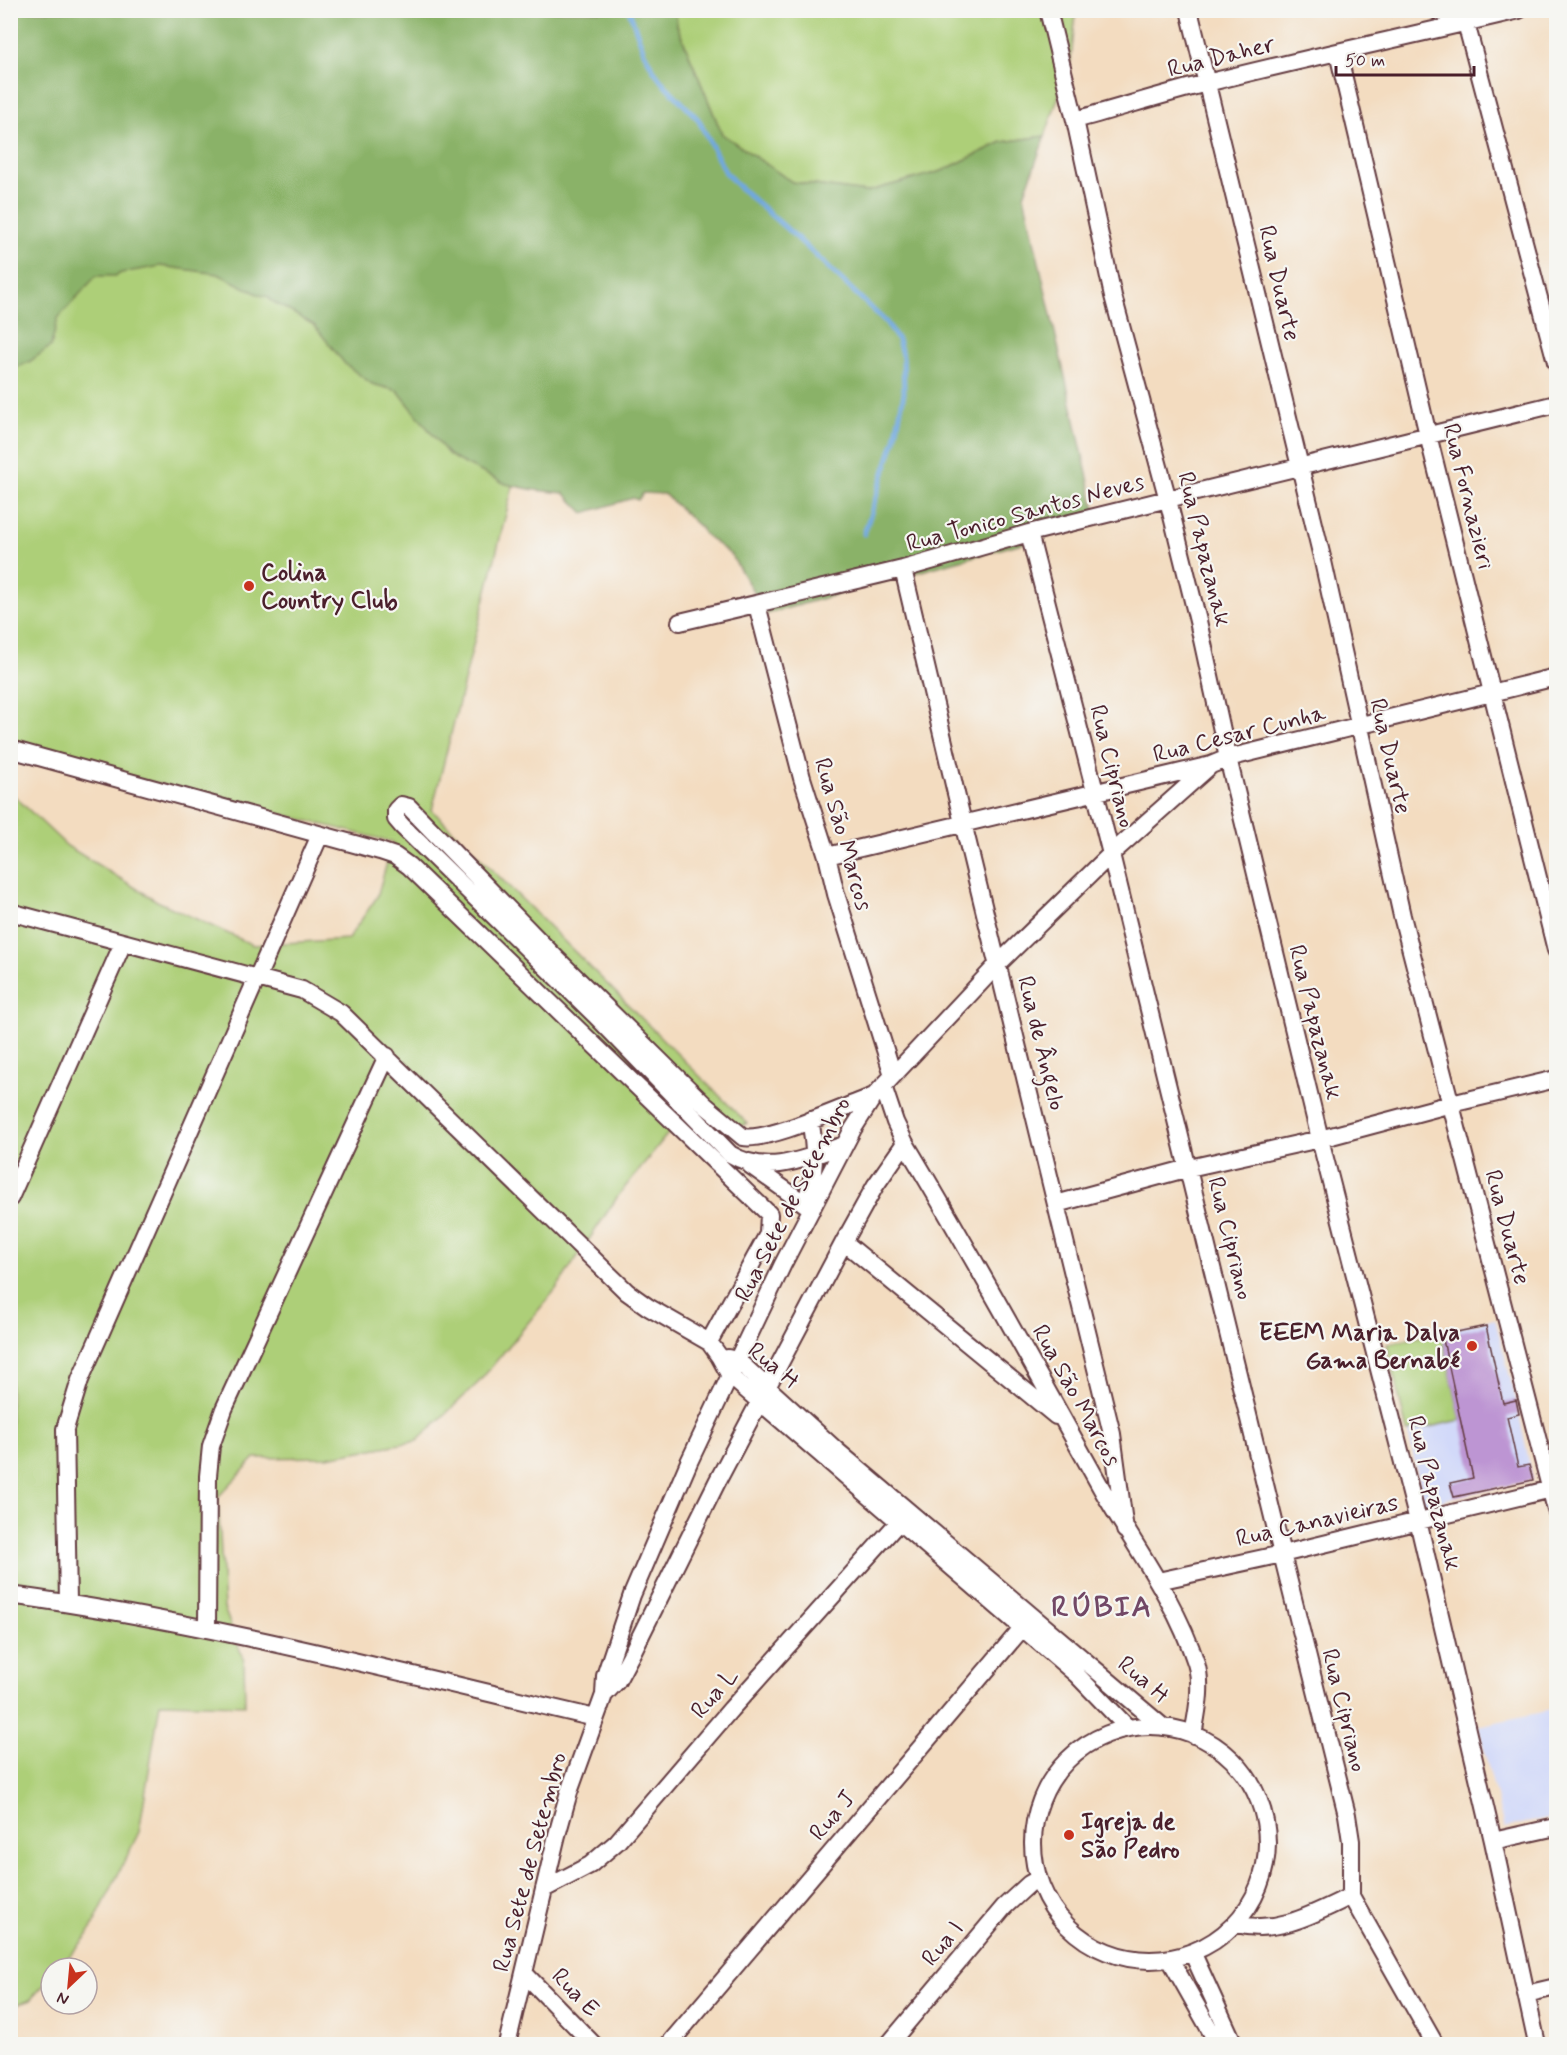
<svg xmlns="http://www.w3.org/2000/svg" width="1567" height="2055" viewBox="0 0 1567 2055" font-family="Mynerve,sans-serif">
<style>
.built{fill:#d2d9f9}
.green{fill:#adcf78;stroke:#7c7752;stroke-width:1.5}
.forest{fill:#8ab268;stroke:#6a684a;stroke-width:1.5}
.lines{fill:none;stroke-linecap:round;stroke-linejoin:round}
.stream{stroke:#70a8df;stroke-width:5}
.building{fill:#bd95d3}
.minor-casing{stroke:#633b41;stroke-width:20}
.minor{stroke:#fff;stroke-width:16}
.poi-dot{fill:#c8321e;stroke:#f6f6f2;stroke-width:2}
.labels{text-anchor:middle;stroke-width:4.5;stroke-linejoin:round;paint-order:stroke}
.street-label{font-size:24px;fill:#4a1f2b;stroke:#f6f6f2}
.poi-label{font-size:24px;font-weight:bold;fill:#4a1f2b;stroke:#f6f6f2;text-anchor:start}
.district-label{font-size:30px;font-weight:bold;letter-spacing:1.5px;fill:#724866;stroke:#f6f6f2}
</style>
<rect width="100%" height="100%" fill="#f6f6f2"/>
<filter id="ink" filterUnits="userSpaceOnUse"><feTurbulence type="fractalNoise" baseFrequency=".0167" numOctaves="2"/><feDisplacementMap in="SourceGraphic" scale="12" xChannelSelector="R" yChannelSelector="G"/><feConvolveMatrix kernelMatrix="1 2 1 2 8 2 1 2 1" color-interpolation-filters="sRGB"/></filter>
<filter id="wash" filterUnits="userSpaceOnUse"><feTurbulence type="fractalNoise" baseFrequency=".008" numOctaves="4" result="noise"/><feDisplacementMap in="SourceGraphic" scale="24" xChannelSelector="R" yChannelSelector="G"/><feGaussianBlur stdDeviation="1.35" result="paint"/><feColorMatrix in="noise" values="0 0 0 0 0 0 0 0 0 0 0 0 0 0 0 0 0 1.4 0 .05"/><feComposite in="paint" operator="in"/></filter>
<g filter="url(#wash)">
<rect width="100%" height="100%" fill="#f3dcc0"/>
<path class="built" d="M1495 1319 1516 1400 1533 1480 1454 1497 1425 1506 1387 1344Z
M1556 1709V1816L1504 1828 1478 1726Z"/>
<path class="green" d="M676 10 1076 11 1071 60 1045 136 1002 142 942 171 866 192 792 182 722 134 676 23Z
M10 134 528 426 432 810 747 1123 708 1145 601 1040 678 1121 618 1196 556 1289 479 1382 417 1441 327 1457 255 1458 218 1497 224 1608 244 1661 245 1705 160 1703 139 1832 88 1935 59 1968H51V1977L30 2000 11 2007 10 792 67 846 157 901 253 945 348 939 377 897 393 842 11 747Z
M1441 1332 1461 1420 1407 1432 1387 1344Z"/>
<path class="forest" d="M11 11H676V23L722 134 792 182 866 192 942 171 1002 142 1045 136 1024 196 1098 522 767 614 731 555 703 533 702 529 664 494 643 493 638 500 633 498 584 513 564 493 534 490 506 484 457 460 448 454 398 391 372 384 345 364 314 325 270 300 269 297 260 295 218 274 161 266 121 273 116 276H96L58 318 51 346 29 362 11 370Z"/>
<g class="lines">
<path class="stream" d="M629 10 644 52 653 69 664 84 698 119 725 172 738 186 795 236 886 322 898 340 903 358 904 393 895 439 864 534"/>
</g>
<g id="blocks">
<path class="building" d="M1486 1326 1503 1403 1516 1400 1519 1414 1507 1417 1518 1467 1529 1465 1533 1480 1454 1497 1450 1483 1473 1478 1442 1335Z"/>
</g>
</g>
<g filter="url(#ink)">
<use href="#blocks" fill-opacity="0" stroke="#633b41" stroke-width="1.5"/>
<g class="lines">
<defs>
<path id="minor" d="M1048 10 1075 120 1113 296 1168 500 1198 621 1228 758 1320 1139 1418 1521 1493 1841 1537 2044
M1189 10 1322 557 1402 916 1556 1510
M1436 10 1466 23 1556 362
M1338 53 1428 435 1556 950
M1075 120C1119 108 1163 94 1207 83 1310 57 1415 35 1519 10
M1029 533 1111 854 1282 1554 1347 1815 1351 1841V1896L1435 2044
M903 569 963 823 1112 1434 1125 1530
M757 605 802 778 827 856 836 894 893 1075
M680 622 903 569 1029 533 1556 404
M10 749 380 851 395 856 409 866 769 1214 768 1234 709 1342
M827 856 1211 765 1228 758 1556 677
M10 912 302 990 341 1013 627 1292 648 1307 709 1342 719 1356 730 1376 1077 1675 1128 1728
M883 1086 895 1122 905 1143C974 1257 1038 1375 1103 1491 1135 1547 1176 1601 1196 1663 1203 1686 1197 1712 1193 1735
M844 1145C806 1158 768 1177 730 1154L595 1015 402 826 396 819V810L401 805 409 807 557 959 706 1106 743 1137C768 1142 845 1106 874 1096
M750 1165 812 1209
M10 1198 123 943
M805 1203C816 1174 816 1150 810 1120
M1056 1204 1189 1168 1320 1139 1451 1104 1556 1079
M844 1242 1056 1416
M728 1358 737 1360 836 1450 1163 1727
M1158 1581 1282 1554 1556 1488
M10 1595C208 1622 401 1673 595 1718
M68 1602 65 1429 80 1380 320 835
M207 1628 208 1476 211 1446 224 1409 387 1056
M604 1695 617 1681 633 1651 717 1482 844 1242 875 1186 905 1143
M1033 1843a117 117 0 1 1 234 0a117 117 0 1 1-234 0Z
M1493 1841 1556 1827
M544 1889 590 1865 617 1842 731 1709 905 1515
M1237 1924C1278 1935 1315 1913 1351 1896
M1193 1954 1234 2044
M1170 1959 1218 2044
M524 1973 593 2044
M1526 1994 1556 1987
M507 2044 557 1835 569 1792 604 1695 605 1676 632 1595 689 1462 783 1264 853 1129 874 1096 998 964 1111 854 1211 765
M669 2044 1029 1620
M889 2044 1004 1907 1029 1884 1038 1879"/>
</defs>
<use href="#minor" class="minor-casing"/>
<use href="#minor" class="minor"/>
</g>
</g>
<g class="poi-dot">
<circle cx="249" cy="586" r="6"/>
<circle cx="1472" cy="1346" r="6"/>
<circle cx="1069" cy="1835" r="6"/>
</g>
<g class="labels">
<g class="street-label">
<text transform="translate(1221 56) rotate(-14)" y="8">Rua Daher</text>
<text transform="translate(1280 283) rotate(77)" y="8">Rua Duarte</text>
<text transform="translate(1469 496) rotate(76)" y="8">Rua Fornazieri</text>
<text transform="translate(1025 512) rotate(-15)" y="8">Rua Tonico Santos Neves</text>
<text transform="translate(1205 549) rotate(76)" y="8">Rua Papazanak</text>
<text transform="translate(1239 733) rotate(-14)" y="8">Rua Cesar Cunha</text>
<text transform="translate(1391 756) rotate(77)" y="8">Rua Duarte</text>
<text transform="translate(1113 766) rotate(76)" y="8">Rua Cipriano</text>
<text transform="translate(844 834) rotate(74)" y="8">Rua São Marcos</text>
<text transform="translate(1316 1022) rotate(76)" y="8">Rua Papazanak</text>
<text transform="translate(1042 1043) rotate(76)" y="8">Rua de Ângelo</text>
<text transform="translate(792 1199) rotate(-63)" y="8">Rua Sete de Setembro</text>
<text transform="translate(1508 1227) rotate(75)" y="8">Rua Duarte</text>
<text transform="translate(1231 1238) rotate(76)" y="8">Rua Cipriano</text>
<text transform="translate(774 1365) rotate(39)" y="8">Rua H</text>
<text transform="translate(1077 1395) rotate(61)" y="8">Rua São Marcos</text>
<text transform="translate(1435 1493) rotate(76)" y="8">Rua Papazanak</text>
<text transform="translate(1317 1520) rotate(-13)" y="8">Rua Canavieiras</text>
<text transform="translate(1144 1679) rotate(40)" y="8">Rua H</text>
<text transform="translate(714 1693) rotate(-49)" y="8">Rua L</text>
<text transform="translate(1345 1710) rotate(76)" y="8">Rua Cipriano</text>
<text transform="translate(832 1815) rotate(-50)" y="8">Rua J</text>
<text transform="translate(529 1862) rotate(-75)" y="8">Rua Sete de Setembro</text>
<text transform="translate(942 1943) rotate(-50)" y="8">Rua I</text>
<text transform="translate(576 1992) rotate(46)" y="8">Rua E</text>
</g>
<g class="poi-label">
<text x="261" y="580">Colina<tspan x="261" dy="28">Country Club</tspan></text>
<text x="1460" y="1340" text-anchor="end">EEEM Maria Dalva<tspan x="1460" dy="28">Gama Bernabé</tspan></text>
<text x="1081" y="1829">Igreja de<tspan x="1081" dy="28">São Pedro</tspan></text>
</g>
<g class="district-label">
<text x="1102" y="1616">RÚBIA</text>
</g>
</g>
<rect width="1567" height="2055" fill="none" stroke="#f6f6f2" stroke-width="36"/>
<g transform="translate(69 1986) rotate(206)"><circle r="28" fill="#f6f6f2" stroke="#b1a0a2" stroke-width="1.5"/>
<path d="M0-4.5L10 22L0 15L-10 22Z" fill="#c8321e"/>
<text y="-9" font-size="16" font-weight="bold" text-anchor="middle" fill="#4a1f2b">N</text>
</g>
<path d="M1336 66v9h138v-9" fill="none" stroke="#4a1f2b" stroke-width="3"/>
<text x="1345" y="66" font-size="18" fill="#4a1f2b" stroke="#f6f6f2" stroke-width="4.5" paint-order="stroke">50 m</text>
</svg>
